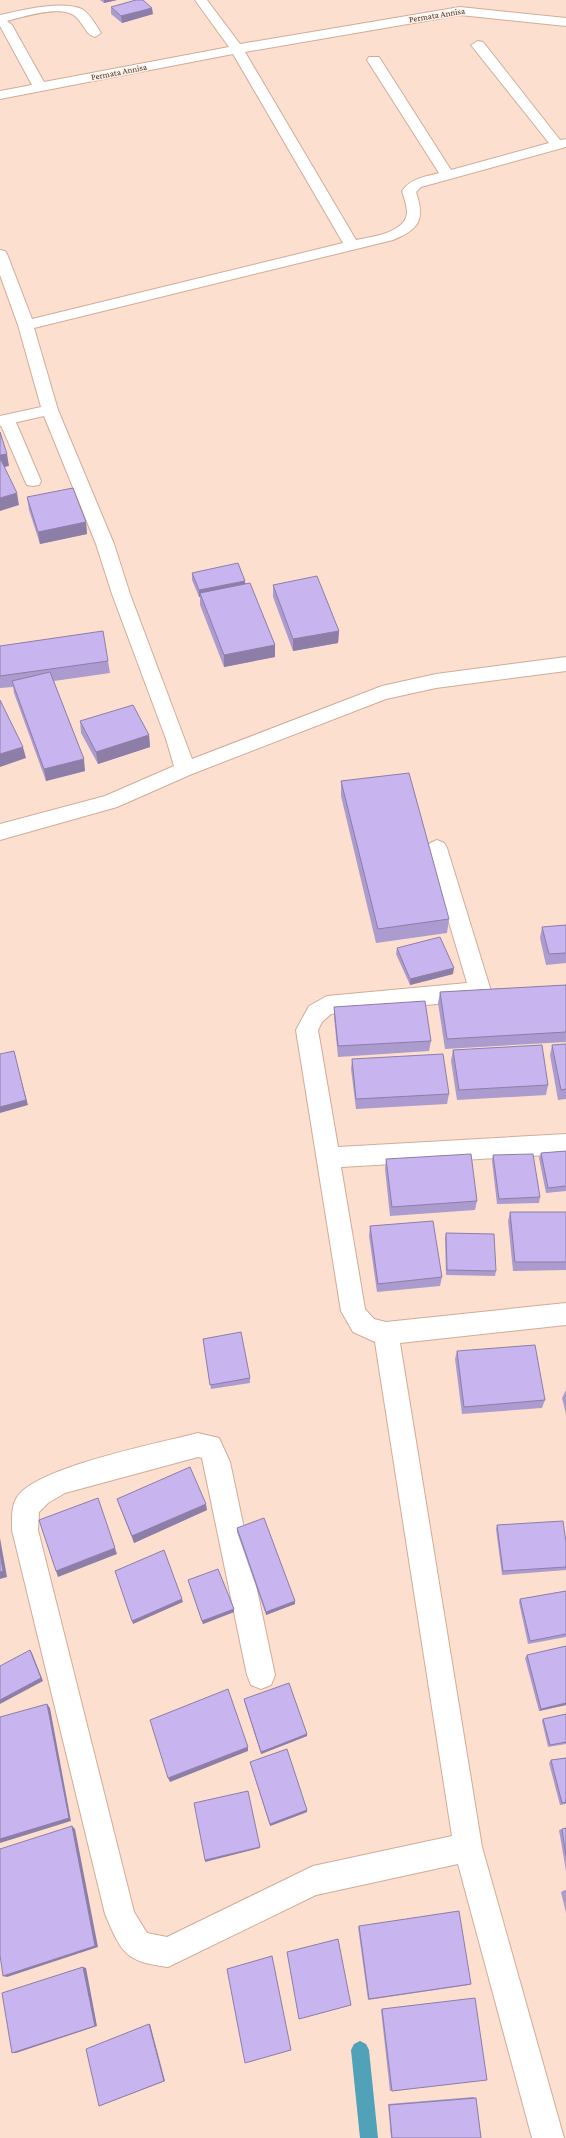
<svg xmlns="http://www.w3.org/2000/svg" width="566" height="2138" viewBox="0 0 566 2138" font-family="'Crimson Pro',serif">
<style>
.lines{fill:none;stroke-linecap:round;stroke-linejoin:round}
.stream{fill:#51a1b8;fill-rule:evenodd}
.service-casing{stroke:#cfac99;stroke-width:2}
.minor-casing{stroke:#cfac99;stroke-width:2}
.service{fill:#fff;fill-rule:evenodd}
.minor{fill:#fff;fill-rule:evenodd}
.wall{fill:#ac9bce}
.shaded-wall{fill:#8c7ea7}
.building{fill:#c8b4ef;stroke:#8c7ea7}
.labels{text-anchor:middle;stroke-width:3;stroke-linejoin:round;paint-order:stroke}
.far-street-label{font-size:9px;fill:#44352e;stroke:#fff0e8}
</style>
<rect width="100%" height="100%" fill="#fddfd0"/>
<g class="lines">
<path class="stream" d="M360 2041 366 2044 369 2050 378 2138H360L351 2050 354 2044Z"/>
<defs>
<path id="service" d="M7 415 13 416 15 420 41 481 39 485 33 486 27 485 25 481 0 423 1 416Z"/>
<path id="minor" d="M195 0H207L240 44 460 7 566 18V26L460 15 245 52 356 240C371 237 405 233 407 213 407 205 404 198 402 191 411 178 425 177 439 173L367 60 369 57H379L451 170 549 143 471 45 478 41 483 42 560 140 566 139V147L421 187 416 192C425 219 420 229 393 240L34 328 58 410 114 544 130 594 192 759 382 686 436 674 566 657V671L436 688 386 699 192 774 117 807 0 840V824L105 796 174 766 166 739 112 594 96 544 44 416 0 426V416L41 407 18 325 0 275V250L5 251 7 254 32 319 343 243 233 54 0 99V91L32 85 0 26V15C22 10 62 0 82 9 90 14 96 25 101 33L95 37C86 35 83 23 76 17 62 4 23 17 7 21L12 25 44 82 229 47Z
M437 840 444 843 447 848 491 991 488 997C480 1000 475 998 468 1001L331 1014 322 1022 318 1030 338 1147 566 1134V1154L341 1167 365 1309 374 1319 386 1322 566 1303V1325L400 1343 482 1847 564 2138H532L458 1864 316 1895 168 1967C125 1962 121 1952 105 1914L12 1530C12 1520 11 1506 17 1497 37 1467 159 1443 198 1433L219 1438 230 1462 275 1675 271 1685 261 1689 251 1685 247 1675 202 1458 198 1457 65 1493 48 1503 39 1512 38 1530 134 1912 147 1933 167 1937 313 1866 452 1836 375 1342 353 1332 341 1311 296 1030 309 1006 327 996 467 983 427 848 430 843Z"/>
</defs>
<use href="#service" class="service-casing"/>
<use href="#minor" class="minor-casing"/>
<use href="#service" class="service"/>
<use href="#minor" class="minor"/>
</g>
<path class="wall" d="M100 0H117L104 3Z
M111 7 153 14 122 23 111 14Z
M27 497 86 522 87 534 40 544 29 510Z
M192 573 245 584 275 645V657L224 667 200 605V597H199L192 580Z
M273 585 339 631 338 643 293 651 273 597Z
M0 646 108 661 110 673 54 681 85 771 46 781 14 693 13 687 0 688Z
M80 721 149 735 150 747 98 764 81 733Z
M341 781 449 919 447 933 376 943 341 796Z
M566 925V963L546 965 540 938 542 927Z
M397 948 453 974 410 985 396 954Z
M566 985V1042L445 1049 438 1003 440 992Z
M334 1007 431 1041 429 1051 338 1057 334 1017Z
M566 1044V1099L558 1100 550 1055 552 1045Z
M453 1050 548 1085 546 1095 457 1100 451 1061Z
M352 1059 449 1094 447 1104 356 1109 351 1069Z
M566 1151V1191L546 1193 539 1158 541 1153Z
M493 1155 540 1197 539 1203 497 1204 492 1161Z
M386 1159 477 1201 475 1210 390 1216 385 1169Z
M510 1212H566V1270L513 1271 508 1221Z
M370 1226 442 1277 440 1286 377 1292 369 1236Z
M446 1233 496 1271 495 1276 446 1275 445 1238Z
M203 1339 250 1378V1383L211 1389Z
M457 1351 545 1400 542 1408 462 1414 455 1359Z
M566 1390V1414L562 1398Z
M117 1499 207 1510 134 1543 119 1505Z
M497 1525 566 1542V1570L502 1575 496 1529Z
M237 1528 295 1601V1604L266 1615 237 1532Z
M188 1580 234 1612 203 1624Z
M566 1591V1637L528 1644 519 1602 520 1599Z
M566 1646V1705L539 1711 525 1658 527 1655Z
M244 1699 307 1734V1736L261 1754 244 1701Z
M566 1714V1744L548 1747 542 1721 543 1719Z
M566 1758V1804L560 1805 549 1763 551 1760Z
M250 1762 307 1812 270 1826Z
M566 1828V1871L559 1830 562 1829Z
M565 1890H566V1913L561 1892Z
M359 1926 471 1984 469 1985 368 2000 358 1927Z
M382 2009 392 2091H390L381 2010Z
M473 2097 476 2098 481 2138H391L388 2104Z"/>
<path class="shaded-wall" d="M104 0H117L104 3Z
M152 8 153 14 122 23 121 16Z
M7 454 9 466 0 468V455Z
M17 493 19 505 0 511V498Z
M86 522 87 534 40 544 38 532Z
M245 581 246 587 200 593V597H199V590Z
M339 631 338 643 293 651V639Z
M275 645V657L224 667V655Z
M149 735 150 747 98 764 96 752Z
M23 747 26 758 0 767V754Z
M84 759 85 771 46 781 44 769Z
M454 968 453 974 410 985V979Z
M15 1057 28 1105 0 1113V1107Z
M206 1504 207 1510 134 1543 132 1536Z
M0 1538 7 1577 0 1579Z
M115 1548 117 1554 58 1577 56 1571Z
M182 1599 183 1602 133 1624 132 1621Z
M295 1601V1604L266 1615V1612Z
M234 1609V1612L203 1624 202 1621Z
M30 1650 32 1653 43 1681 0 1704V1700Z
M566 1703V1705L539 1711 541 1709Z
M47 1704 50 1708 71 1821 0 1843V1839Z
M307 1734V1736L261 1754V1752Z
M248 1747V1751L170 1782 168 1778Z
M307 1810V1812L270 1826V1824Z
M72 1826 75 1829 98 1947 7 1977 3 1976Z
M260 1847V1848L205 1862V1860Z
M83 1967 86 1968 97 2026 16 2053H12Z
M149 2024H150L165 2081 99 2106Z"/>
<path class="building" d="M136 0H143L152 8 121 16 111 7Z
M0 432 7 454 0 455Z
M0 460H1L17 493 0 498Z
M73 488 86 522 38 532 27 497Z
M238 563 245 581 199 590 192 573Z
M317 576 339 631 293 639 273 585Z
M250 583 275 645 224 655 200 593Z
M103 631 108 661 0 676V646Z
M50 672 84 759 44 769 12 681Z
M0 700 23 747 0 754Z
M133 705 149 735 96 752 80 721Z
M409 773 449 919 378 929 341 781Z
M566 925V953L549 954 542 927Z
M440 937 454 968 410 979 397 948Z
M566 985V1032L447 1039 440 992Z
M425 1001 431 1041 338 1046 334 1007Z
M566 1044V1089L561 1090 552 1045Z
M542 1045 548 1085 459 1090 453 1050Z
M14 1051 26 1100 0 1107V1054Z
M443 1054 449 1094 356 1099 352 1059Z
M566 1151V1186L548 1188 541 1153Z
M471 1154 477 1201 392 1207 386 1159Z
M533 1154 540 1197 499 1199 493 1155Z
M510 1212H566V1262H515Z
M433 1221 442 1277 378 1284 370 1226Z
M446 1233 494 1234 496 1271 447 1270Z
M241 1332 250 1378 210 1385 203 1339Z
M535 1345 545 1400 464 1407 457 1351Z
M190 1467 206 1504 132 1536 117 1499Z
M98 1498 115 1548 56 1571 39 1520Z
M264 1518 295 1601 266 1612 237 1528Z
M563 1521 566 1542V1567L503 1571 497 1525Z
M164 1550 182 1599 132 1621 115 1571Z
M0 1552 3 1571 0 1572Z
M218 1569 234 1609 202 1621 188 1580Z
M566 1591V1634L530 1641 520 1599Z
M566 1646V1703L541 1709 527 1655Z
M30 1650 41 1678 0 1700V1666Z
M289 1683 307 1734 261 1752 244 1699Z
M228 1689 248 1747 168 1778 150 1720Z
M47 1704 69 1818 0 1839V1717Z
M566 1714V1742L550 1745 543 1719Z
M287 1749 307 1810 270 1824 250 1762Z
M566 1758V1802L562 1803 551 1760Z
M248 1791 260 1847 205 1860 194 1803Z
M72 1826 95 1946 3 1976 0 1955V1849Z
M566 1828V1856L562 1829Z
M459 1911 471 1984 369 1999 359 1926Z
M338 1939 351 2005 299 2019 287 1952Z
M272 1956 291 2050 245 2063 227 1969Z
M83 1967 95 2026 12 2053 2 1993Z
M475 1998 487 2080 392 2091 382 2009Z
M149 2024 164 2081 99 2106 86 2049Z
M476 2098 481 2138H392L389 2105Z"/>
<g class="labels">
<g class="far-street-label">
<text transform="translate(437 15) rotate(-9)" y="3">Permata Annisa</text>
<text transform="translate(119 72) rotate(-11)" y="3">Permata Annisa</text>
</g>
</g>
</svg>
